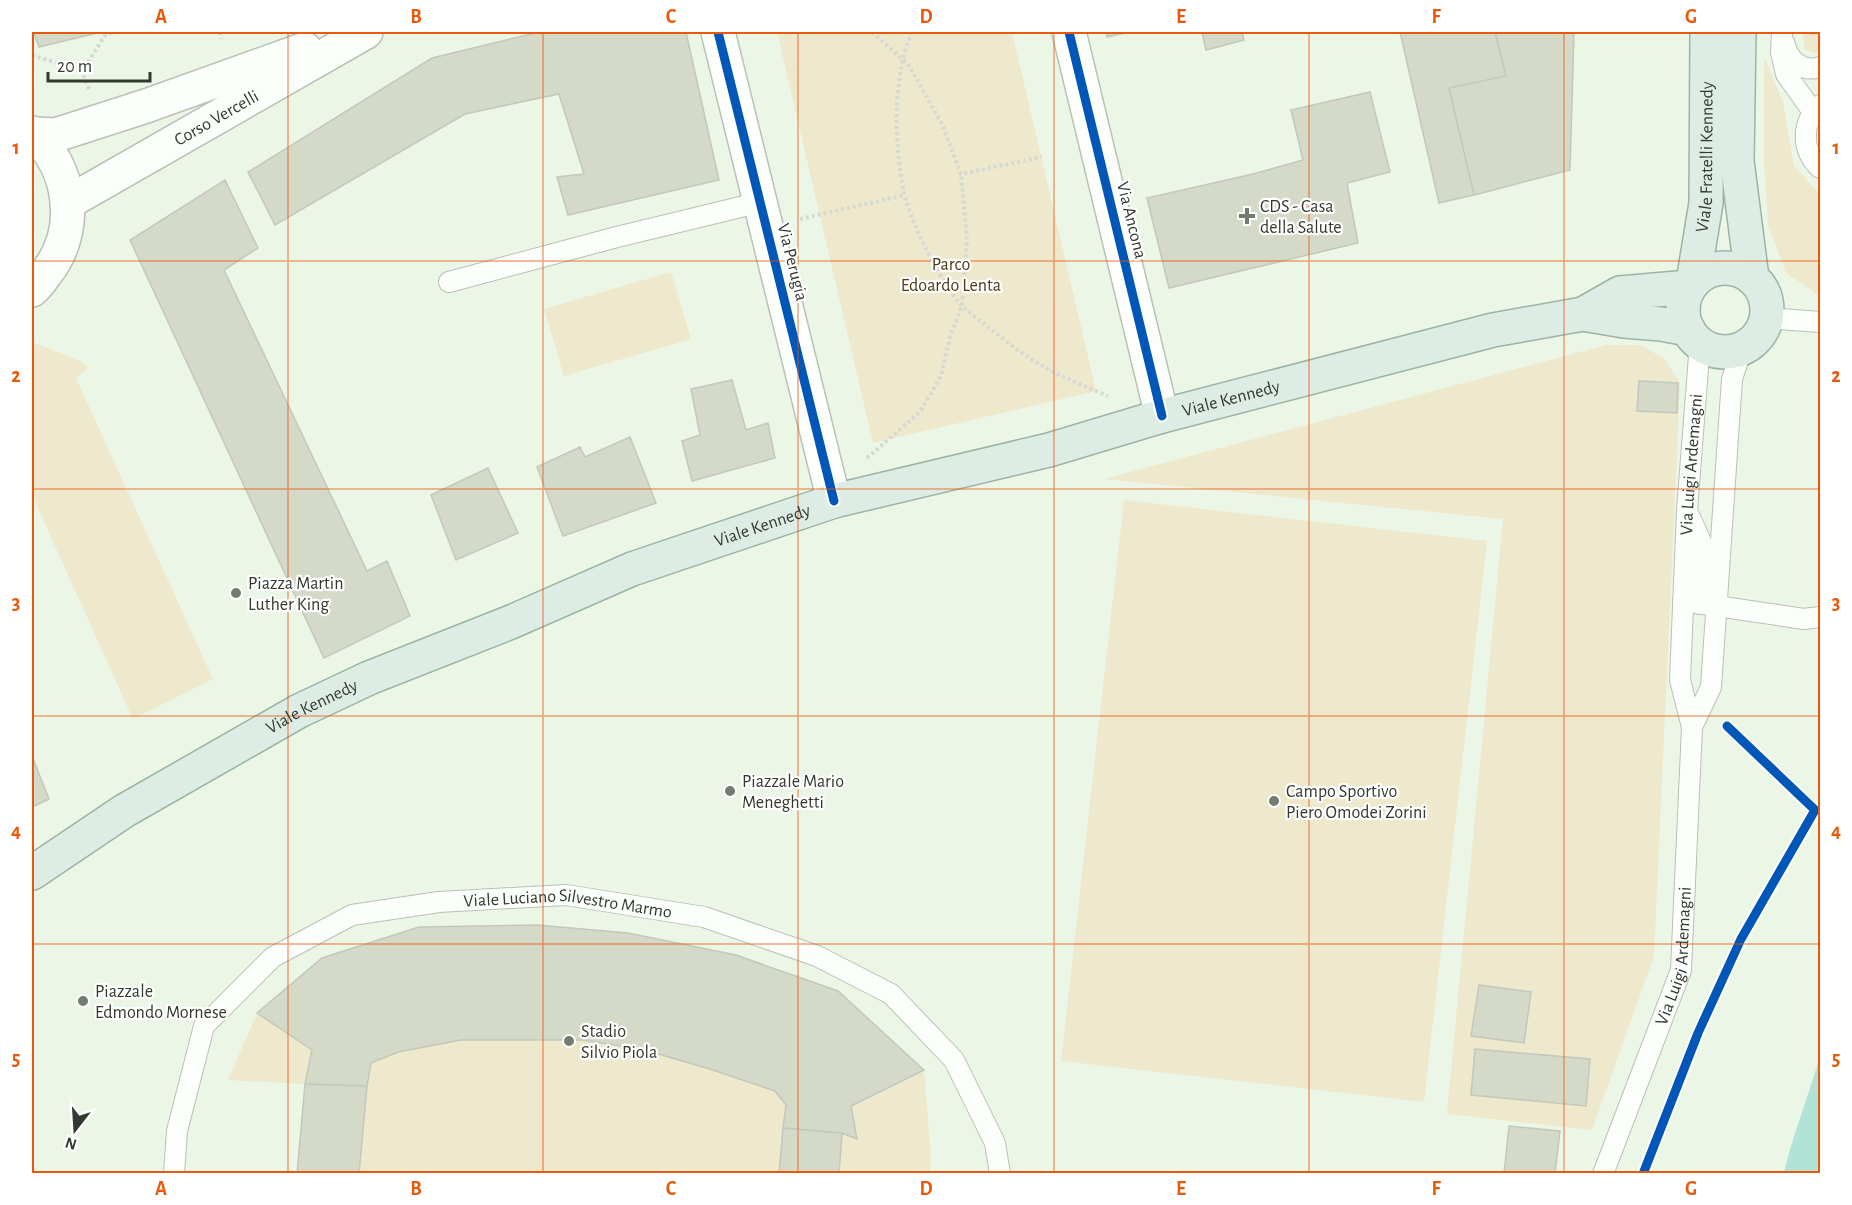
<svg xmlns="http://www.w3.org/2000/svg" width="1852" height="1205" viewBox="0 0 1852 1205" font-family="'Alegreya Sans',sans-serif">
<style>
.green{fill:#eee8cc}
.water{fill:#b1e3d7}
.building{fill:#d4d9c8;stroke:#c3c8bc;stroke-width:1.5}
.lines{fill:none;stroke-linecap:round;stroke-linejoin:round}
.lane-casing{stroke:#b9c1b6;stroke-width:22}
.street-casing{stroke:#b9c1b6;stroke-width:36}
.secondary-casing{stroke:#b9c1b6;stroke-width:36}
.primary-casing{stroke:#9ab5a4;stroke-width:36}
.path{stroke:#d6d8d4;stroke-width:4;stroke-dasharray:3 3;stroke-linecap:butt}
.lane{stroke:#fcfefb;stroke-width:20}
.street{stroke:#fcfefb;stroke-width:33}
.secondary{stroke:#fcfefb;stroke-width:33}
.primary{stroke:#ddece4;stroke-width:33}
.cycleway-casing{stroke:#fff;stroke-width:13}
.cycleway{stroke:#0057b8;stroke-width:9}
.grid{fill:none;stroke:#e8590c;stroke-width:1.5;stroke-opacity:0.55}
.poi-dot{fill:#747b6f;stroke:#fff;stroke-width:2}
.labels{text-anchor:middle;stroke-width:4.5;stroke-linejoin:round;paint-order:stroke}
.street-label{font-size:18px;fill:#33392f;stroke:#fff}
.poi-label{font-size:18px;fill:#33392f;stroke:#fff;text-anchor:start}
.park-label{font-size:18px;fill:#4b3b14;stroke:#fff}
.neatline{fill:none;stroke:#e8590c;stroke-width:2}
.grid-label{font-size:20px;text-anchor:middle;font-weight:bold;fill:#e8590c}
</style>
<rect width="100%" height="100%" fill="#ecf6e7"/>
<path class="green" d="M777 32H1012L1096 391 873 443Z
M1803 32 1817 34V32H1820V53L1812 52 1804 49Z
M1764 57 1783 102 1794 166 1817 191H1820V296L1786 273 1768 225 1764 162Z
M671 272 691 339 564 376 544 309Z
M32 342 83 362 88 368 76 378 213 679 133 719 32 495Z
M1606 345H1640L1664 358 1680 383 1654 956 1592 1130 1447 1114 1503 519 1104 479Z
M1124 500 1487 541 1424 1102 1061 1061Z
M537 925 628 933 736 955 838 991 924 1070 931 1158 930 1173H297L305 1084 228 1080 257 1013 322 958 419 927Z"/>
<path class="water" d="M1820 1057V1173H1784L1790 1149Z"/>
<path class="building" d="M32 32H101L39 47 34 33 32 34Z
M539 32H686L719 180 568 215 557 177 584 174 559 94 465 114 275 225 248 172 432 58Z
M1106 32H1129L1107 37Z
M1202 32H1242L1244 40 1206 50Z
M1400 32H1495L1506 76 1449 88 1474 195 1439 203Z
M1495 32H1574L1570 170 1474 195 1449 88 1506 76Z
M1370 92 1390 172 1347 183 1358 243 1169 288 1147 198 1253 174 1303 160 1291 110Z
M225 180 258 248 224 270 367 571 387 561 410 616 324 658 130 240Z
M732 380 746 430 768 423 775 458 692 481 682 441 700 435 691 389Z
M1639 381 1678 383 1677 413 1637 411Z
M630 437 656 503 563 536 537 467 580 447 585 457Z
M488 468 518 533 456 560 431 495Z
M32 756 49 799 32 807Z
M537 925 628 933 736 955 838 991 924 1070 851 1106 857 1139 842 1133 783 1128 786 1105 775 1091 710 1069 641 1049 582 1040H461L398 1052 371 1063 367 1086 305 1084 312 1050 257 1013 322 958 419 927Z
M1479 985 1531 992 1524 1043 1471 1036Z
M1475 1049 1590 1059 1586 1106 1471 1095Z
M305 1084 367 1086 359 1174H297Z
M1509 1126 1560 1131 1555 1174H1504Z
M783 1128 842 1133 839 1174H779Z"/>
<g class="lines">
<defs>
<g id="lane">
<path d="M1782 32 1781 52 1786 74 1813 112"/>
<path d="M1784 42C1788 60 1802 73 1820 67"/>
<path d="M1820 105C1801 123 1801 150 1820 168"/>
<path d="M449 282 617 237 761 202"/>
<path d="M1766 318 1820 322"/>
<path d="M1688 513 1704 548 1700 604"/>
<path d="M1683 601 1804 619 1820 617"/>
<path d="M1692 727 1711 687 1732 379 1742 348"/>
<path id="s1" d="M174 1174 177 1131 204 1026 273 957 352 915 439 902 566 895 704 917 817 956 891 994 954 1060 995 1143 1000 1174"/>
<path id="s2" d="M1603 1174 1681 970 1692 727 1680 680 1687 510 1700 343"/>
</g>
<path id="street" d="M718 32 834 501
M1069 32 1162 416"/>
<g id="secondary">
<path d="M32 133C72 167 80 230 47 272 42 279 38 285 32 290"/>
<path d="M34 134 56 135 146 106 305 49"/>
<path id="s3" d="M67 203 366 32"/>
</g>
<g id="primary">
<path d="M1739 32 1737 161 1752 278"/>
<circle cx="1725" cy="310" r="42"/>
<path id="s4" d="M1693 282 1706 203 1707 32"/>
<path d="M1583 314 1620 293 1689 287"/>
<path id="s5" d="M32 873 124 811 299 711 369 678 511 622 632 569 834 501 1049 450 1162 416 1493 330 1583 314 1624 321 1661 324 1688 329"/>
</g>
</defs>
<use href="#lane" class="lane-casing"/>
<use href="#street" class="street-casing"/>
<use href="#secondary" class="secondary-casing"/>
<use href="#primary" class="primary-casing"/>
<path class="path" d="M220 32 221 39
M872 32 908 64 942 124 961 174 1042 157
M912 32C892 77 894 144 904 193 910 221 942 285 962 306 969 313 979 319 987 326 1005 341 1025 356 1046 368 1066 379 1087 387 1108 396
M32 55 82 71
M89 89 82 71 106 34 117 32
M800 219 905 195
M867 458 920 412 941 376 951 333 962 306 967 240 961 174"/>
<use href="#lane" class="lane"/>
<use href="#street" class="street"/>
<use href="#secondary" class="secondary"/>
<use href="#primary" class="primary"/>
<defs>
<path id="cycleway" d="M718 32 834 501
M1069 32 1162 416
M1643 1174 1698 1033 1741 939 1815 810 1727 726"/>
</defs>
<use href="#cycleway" class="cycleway-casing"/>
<use href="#cycleway" class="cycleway"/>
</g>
<path class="grid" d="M288 32V1174M543 32V1174M798 32V1174M1054 32V1174M1309 32V1174M1564 32V1174M32 261H1820M32 489H1820M32 716H1820M32 944H1820"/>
<g class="poi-dot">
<path d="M1244 207h6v6h6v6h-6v6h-6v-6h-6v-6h6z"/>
<circle cx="236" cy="593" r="6"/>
<circle cx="730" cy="791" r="6"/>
<circle cx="1274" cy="801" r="6"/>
<circle cx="83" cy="1001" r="6"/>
<circle cx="569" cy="1041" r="6"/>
</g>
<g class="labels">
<g class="street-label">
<text dy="6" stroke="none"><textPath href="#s3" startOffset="172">Corso Vercelli</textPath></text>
<text dy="6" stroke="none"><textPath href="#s4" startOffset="126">Viale Fratelli Kennedy</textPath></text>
<text transform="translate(1132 220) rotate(76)" y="6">Via Ancona</text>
<text transform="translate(793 262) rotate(76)" y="6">Via Perugia</text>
<text dy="6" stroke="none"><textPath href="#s5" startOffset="1298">Viale Kennedy</textPath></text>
<text dy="6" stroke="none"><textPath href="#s2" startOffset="726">Via Luigi Ardemagni</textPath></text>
<text dy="6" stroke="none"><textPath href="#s5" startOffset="812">Viale Kennedy</textPath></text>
<text dy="6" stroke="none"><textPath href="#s5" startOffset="326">Viale Kennedy</textPath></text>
<text dy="6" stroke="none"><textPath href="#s1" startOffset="556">Viale Luciano Silvestro Marmo</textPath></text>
<text dy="6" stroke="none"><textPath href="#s2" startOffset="231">Via Luigi Ardemagni</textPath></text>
</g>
<g class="poi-label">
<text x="1260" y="212">CDS - Casa<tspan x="1260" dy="21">della Salute</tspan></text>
<text x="248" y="589">Piazza Martin<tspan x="248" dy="21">Luther King</tspan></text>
<text x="742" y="787">Piazzale Mario<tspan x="742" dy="21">Meneghetti</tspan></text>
<text x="1286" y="797">Campo Sportivo<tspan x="1286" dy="21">Piero Omodei Zorini</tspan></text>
<text x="95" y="997">Piazzale<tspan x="95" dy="21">Edmondo Mornese</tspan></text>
<text x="581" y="1037">Stadio<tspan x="581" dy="21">Silvio Piola</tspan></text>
</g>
<g class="park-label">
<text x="951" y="270">Parco<tspan x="951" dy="21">Edoardo Lenta</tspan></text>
</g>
</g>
<rect width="1852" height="1205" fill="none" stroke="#ffffff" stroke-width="66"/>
<g transform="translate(75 1130) rotate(197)" stroke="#ffffff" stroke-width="4.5" paint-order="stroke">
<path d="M0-4.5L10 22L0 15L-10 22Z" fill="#33392f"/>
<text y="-9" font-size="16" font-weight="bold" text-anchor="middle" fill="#33392f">N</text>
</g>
<path d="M48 72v9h102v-9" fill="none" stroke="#33392f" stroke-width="3"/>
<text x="57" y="72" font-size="18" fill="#33392f" stroke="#ffffff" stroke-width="4.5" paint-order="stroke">20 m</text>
<rect x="33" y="33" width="1786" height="1139" class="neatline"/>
<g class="grid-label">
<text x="161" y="23">A</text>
<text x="416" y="23">B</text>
<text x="671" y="23">C</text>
<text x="926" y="23">D</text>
<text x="1181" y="23">E</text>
<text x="1436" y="23">F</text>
<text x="1691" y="23">G</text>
<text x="16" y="154">1</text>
<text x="1836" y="154">1</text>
<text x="16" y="382">2</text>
<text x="1836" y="382">2</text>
<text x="16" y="609">3</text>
<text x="1836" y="609">3</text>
<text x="16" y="837">4</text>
<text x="1836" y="837">4</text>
<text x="16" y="1065">5</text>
<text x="1836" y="1065">5</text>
<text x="161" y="1195">A</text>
<text x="416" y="1195">B</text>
<text x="671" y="1195">C</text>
<text x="926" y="1195">D</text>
<text x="1181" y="1195">E</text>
<text x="1436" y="1195">F</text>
<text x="1691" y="1195">G</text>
</g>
</svg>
